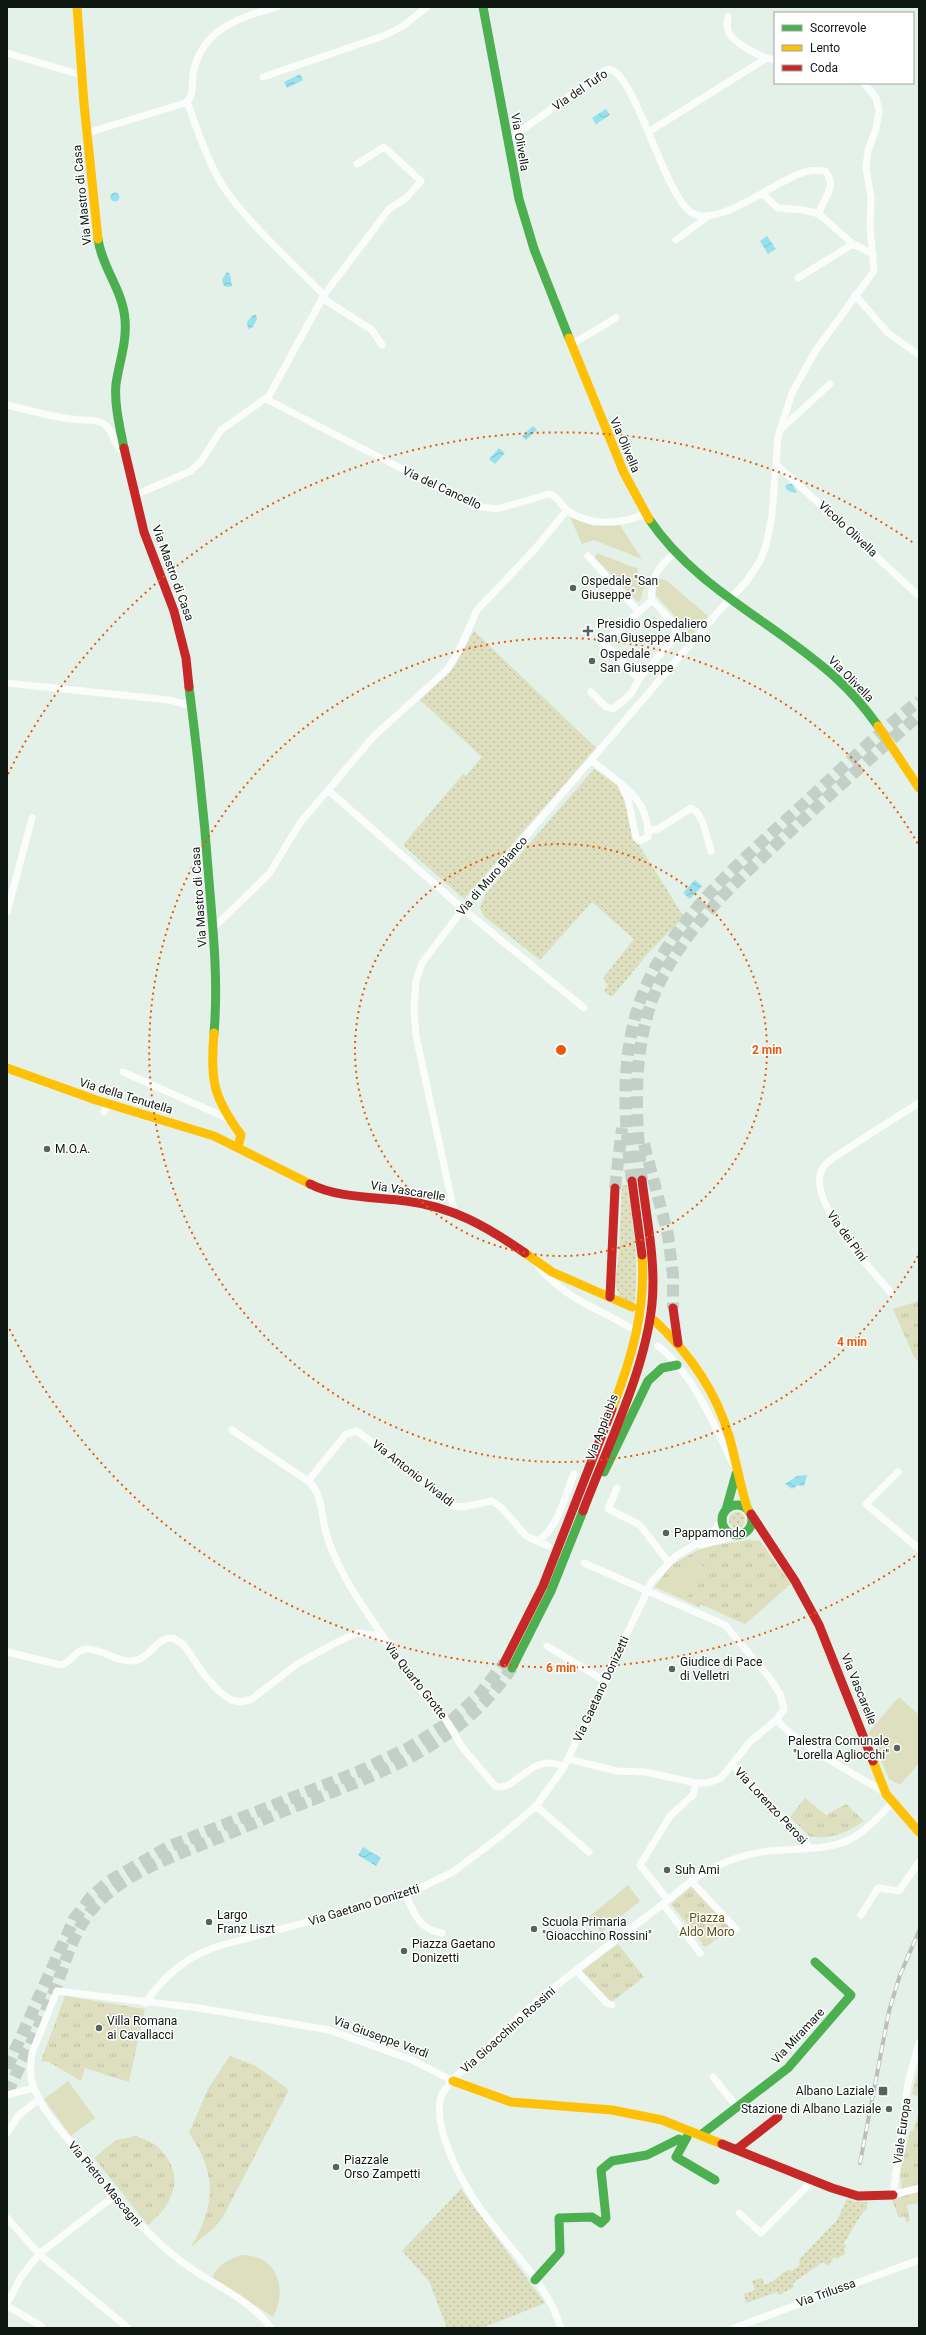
<svg xmlns="http://www.w3.org/2000/svg" width="926" height="2335" viewBox="0 0 926 2335" font-family="Roboto,sans-serif">
<style>
.grass{fill:url(#grass-dots)}
.park{fill:url(#park-tufts)}
.garden{fill:#dddfbe}
.water{fill:url(#water-waves)}
.lines{fill:none;stroke-linecap:round;stroke-linejoin:round}
.highway-tunnel{stroke:#c3d0c8;stroke-width:12;stroke-dasharray:12 6;stroke-linecap:butt}
.street{stroke:#fbfdfc;stroke-width:7}
.fast{stroke:#4caf50;stroke-width:9}
.slow{stroke:#ffc107;stroke-width:9}
.jam{stroke:#c62828;stroke-width:9}
.rail-casing{stroke:#babebc;stroke-width:4}
.rail{stroke:#fff;stroke-width:2.5;stroke-dasharray:8;stroke-linecap:butt}
.ring{fill:none;stroke:#e8590c;stroke-width:2;stroke-dasharray:2 4}
.poi-dot{fill:#59635d;stroke:#fff;stroke-width:1.5}
.labels{text-anchor:middle;stroke-width:3;stroke-linejoin:round;paint-order:stroke}
.street-label{font-size:12px;fill:#0e1712;stroke:#fff}
.poi-label{font-size:12px;fill:#0e1712;stroke:#fff;text-anchor:start}
.park-label{font-size:12px;fill:#595118;stroke:#fff}
.centre{fill:#e8590c;stroke:#fff;stroke-width:2}
.ring-label{font-size:12px;text-anchor:middle;font-weight:bold;fill:#e8590c;stroke:#fff;stroke-width:3;stroke-linejoin:round;paint-order:stroke}
</style>
<defs>
<pattern id="grass-dots" width="8" height="8" patternUnits="userSpaceOnUse"><rect width="8" height="8" fill="#dddfbe"/><path d="M2 2h.1M6 6h.1" fill="none" stroke="#bcbfa2" stroke-width="1.8" stroke-linecap="round"/></pattern>
<pattern id="park-tufts" width="24" height="20" patternUnits="userSpaceOnUse"><rect width="24" height="20" fill="#dddfbe"/><path d="M3 7l-1-3M5 7V3M7 7l1-3M15 17l-1-3M17 17v-4M19 17l1-3" fill="none" stroke="#bcbfa2"/></pattern>
<pattern id="water-waves" width="16" height="10" patternUnits="userSpaceOnUse"><rect width="16" height="10" fill="#97e0ee"/><path d="M0 5q4-4 8 0t8 0" fill="none" stroke="#81bfcb"/></pattern>
</defs>
<rect width="100%" height="100%" fill="#e3f1e8"/>
<path class="grass" d="M474 631 596 748 464 899 403 845 463 774 466 776 482 757 420 700 453 668Z
M594 769 620 787 637 842 684 917 650 951 612 997 604 991 608 985 603 978 634 939 592 902 540 960 484 916 480 908 485 895Z
M622 1185H627C633 1226 640 1264 634 1305L619 1297 615 1283 619 1253Z
M729 1520a8 8 0 1 1 16 0a8 8 0 1 1-16 0Z
M461 2189 545 2303 482 2328H447L429 2281 402 2251Z
M847 2199 855 2202H867V2208L862 2213 844 2243 846 2247 844 2249 845 2254 837 2259 834 2257 828 2266 823 2262 793 2283 794 2287 779 2295 777 2292 746 2303 744 2294 755 2290 752 2281 762 2278 765 2285 773 2281 787 2270 792 2271 800 2265 799 2260 837 2220Z"/>
<path class="park" d="M919 1301V1362L914 1357 893 1309Z
M749 1540 760 1541 791 1584 745 1624 700 1604 699 1607 655 1587 671 1565 704 1547Z
M805 1798 826 1815 846 1804 864 1821C849 1832 828 1841 809 1836L790 1817Z
M692 1886 733 1928 705 1947 671 1904Z
M618 1944 644 1977 610 2003 582 1971Z
M65 1996 145 2009 129 2082 85 2068 81 2081 49 2062 41 2061Z
M230 2056 256 2066 289 2090 223 2217 215 2227 191 2247C216 2204 217 2174 189 2133L208 2089Z
M919 2066V2097L912 2094Z
M919 2112V2203L907 2205 910 2221 907 2223 904 2216 899 2218 892 2200 903 2195 900 2174 910 2131H913Z
M136 2136C142 2139 153 2142 158 2147 186 2175 175 2203 148 2225L94 2158 116 2140Z"/>
<path class="garden" d="M570 517 594 526 619 524 642 559 594 540 582 544Z
M597 553 638 569V574L646 578 641 599 638 602 595 558Z
M657 578 667 581 708 616 691 635 656 595Z
M693 1557 710 1572 687 1597 670 1583Z
M899 1697 919 1715V1763L900 1785 889 1779 869 1732Z
M628 1885 640 1901 601 1932 589 1917Z
M68 2081 95 2118 71 2136 44 2099Z
M243 2255C277 2256 288 2288 273 2317L212 2278C219 2264 228 2259 243 2255Z"/>
<path class="water" d="M300 74 303 80 287 88 284 82Z
M606 109 610 115 596 124 592 118Z
M110.5 197a4.5 4.5 0 1 1 9 0a4.5 4.5 0 1 1-9 0Z
M767 236 776 249 768 254 760 241Z
M227 272 230 274 232 286 228 287 224 286 222 280Z
M256 315 257 319 253 327 248 329 247 322 253 315Z
M533 426 537 430 526 440 522 436Z
M499 448 505 453 495 464 489 459Z
M787 484H792L797 492 794 493 787 490 785 487Z
M695 880 702 886 690 899 683 893Z
M807 1475 804 1486 798 1485 792 1489 785 1484 797 1476Z
M363 1847 381 1858 376 1866 358 1855Z"/>
<g class="lines">
<path class="highway-tunnel" d="M644 1144 668 1235 673 1275V1308
M642 1180C636 1122 632 1063 650 1006 675 933 740 878 795 827 836 789 877 752 919 715
M632 1181C624 1121 620 1059 640 1001 670 917 748 856 811 797 846 765 881 730 919 701
M615 1188 622 1128
M7 2068 74 1919 91 1897 109 1881 170 1846 360 1771 410 1747 451 1721 464 1709 479 1695 504 1663
M7 2093C23 2060 40 2026 54 1992 65 1964 73 1931 94 1907 123 1874 169 1858 208 1842 243 1828 277 1813 312 1800 394 1768 459 1743 512 1668"/>
<path class="street" d="M728 17C727 22 726 27 729 33 734 43 763 59 775 60
M7 53 81 75
M263 77 386 35 403 26 427 7
M187 101C197 129 206 157 221 183 245 221 292 262 324 295
M650 131 765 59
M87 133 185 103C194 97 192 84 193 74 200 31 238 17 277 7
M507 141 604 71 610 69C617 71 621 78 625 84 645 112 669 199 692 213 720 229 780 176 809 171 814 170 820 171 825 171 839 187 822 198 819 214
M763 194 778 208 804 210 819 214 853 244 873 254
M676 240 707 217
M798 278 853 244
M855 295 888 333 919 355
M322 298 372 330 382 345
M572 344 616 318
M266 399 474 506 497 509 549 494C558 496 561 505 567 510 589 527 622 524 645 514
M7 405C33 411 57 419 83 420 90 420 99 420 104 424 115 431 112 447 126 453
M780 430 830 384
M776 464 919 596
M135 495 191 471 202 460 221 430 269 396 324 295 383 217 389 209 406 198 421 181 384 147 357 164
M588 556 639 612
M652 600 673 623 677 635 639 679 604 643 652 600C649 578 660 566 675 552
M7 683 169 700 192 706
M591 692 606 707 613 709 631 694 639 679
M592 761C618 782 650 798 648 837L640 841 636 838 628 799 621 785
M328 790 463 909 584 1008
M648 831 658 829 691 808C704 813 707 840 711 851
M7 912 32 818
M213 928 269 874 300 823 374 736 447 670 459 651 477 610 535 549 567 510
M123 1072 227 1118
M104 1112 108 1104
M454 1211 416 1036 414 1008 416 981 422 963 463 909 718 612 746 582 760 561 766 546 772 515 778 437 792 393 816 350 874 271 870 227 871 198 866 167 868 150 876 129 879 110 876 98 864 83
M536 1263C560 1296 595 1307 629 1327
M891 1293C873 1271 799 1194 825 1165 830 1159 840 1154 847 1149 871 1133 895 1118 919 1103
M658 1346C691 1370 716 1428 733 1464
M232 1430 308 1481C322 1493 321 1511 325 1529 336 1571 363 1606 386 1641
M898 1472 866 1504 919 1549
M308 1481 346 1434 357 1431 454 1506 463 1507 492 1501 502 1508 526 1536 548 1546
M617 1488 608 1509 640 1525 669 1563
M537 1541C558 1530 565 1495 574 1474
M701 1545 739 1535
M547 1646 605 1681
M7 1652 61 1665C72 1663 74 1650 86 1649 103 1648 118 1665 137 1660 151 1656 156 1638 173 1638L184 1645 205 1676 219 1691 231 1700 241 1702 252 1699 297 1664 339 1641 358 1633 374 1635 386 1642 416 1685 440 1710 462 1747 495 1786C515 1794 531 1750 564 1767
M777 1719C789 1740 863 1779 886 1793
M568 1759 617 1771 645 1772 696 1783H708L721 1778 750 1742 777 1719 784 1709 780 1694 769 1677 725 1625 584 1563
M732 1764 810 1848
M536 1806 589 1852
M691 1881 736 1929
M406 1895C414 1914 420 1930 442 1933
M668 1900 640 1865 670 1816 693 1795 696 1783
M663 1904 700 1953
M861 1915 878 1888 899 1891 919 1862
M576 1970 607 2003 612 2005
M145 2003C166 1974 188 1955 222 1945L406 1895 453 1872 502 1835 536 1806 564 1767 652 1581 676 1556 713 1534 722 1518
M919 2043 908 2083 893 2195 919 2188
M713 2077 737 2107
M7 2095 34 2088
M7 2133 19 2115 39 2099
M739 2213 761 2233 813 2180
M7 2218 39 2254 128 2328
M7 2298 9 2300 21 2277 39 2254 114 2196
M9 2307 41 2326
M271 2328C248 2297 212 2285 182 2262 141 2231 111 2192 79 2152 63 2133 43 2112 34 2088 29 2077 30 2065 32 2053L57 1991 199 2008 329 2030 412 2060 453 2081
M561 2328C545 2275 492 2234 466 2186 454 2166 433 2120 441 2097 446 2083 470 2064 482 2053 497 2038 512 2023 528 2009 580 1964 638 1926 691 1881 716 1864 740 1854 770 1851 796 1848 827 1851 851 1839 866 1831 880 1816 892 1803
M734 2328 919 2260"/>
<path class="fast" d="M483 7 519 199 534 249 569 338
M98 239C102 268 123 290 125 320 127 342 119 363 116 384 114 404 120 428 124 448
M649 519C696 589 776 623 836 678 852 692 865 708 878 726
M189 687C198 756 205 824 210 893 214 940 218 986 214 1033
M604 1472 648 1381 662 1368 677 1365
M722 1520a15 15 0 1 1 30 0a15 15 0 1 1-30 0Z
M726 1510 736 1474
M512 1668 551 1591 583 1511
M702 2134 788 2068 851 1995 815 1962
M687 2137 676 2157 715 2180
M535 2280 560 2252 559 2218 592 2217 601 2223 606 2218 601 2170 612 2161 647 2155 679 2139"/>
<path class="slow" d="M77 7 84 104 98 239
M569 338 624 473 649 519
M878 726 919 788
M214 1033C210 1080 213 1097 241 1135L238 1147
M7 1068 96 1100 214 1136 310 1184
M525 1253 552 1272 632 1307
M655 1321C689 1353 716 1391 729 1436 736 1460 740 1486 748 1510
M612 1409C632 1358 646 1309 642 1255
M873 1761 886 1794 919 1832
M453 2081 511 2102 612 2110 662 2120 722 2144"/>
<path class="jam" d="M124 448 144 532 174 611 186 658 189 687
M632 1181 642 1255
M310 1184C337 1198 375 1197 406 1201 453 1207 486 1226 525 1253
M610 1297 615 1188
M673 1308 678 1343
M583 1511C607 1447 645 1372 652 1304 656 1263 647 1221 642 1180
M751 1514 795 1581 819 1625 873 1761
M504 1663 543 1586 612 1409
M722 2144 832 2188 858 2196 893 2195
M737 2149 778 2117"/>
<defs>
<path id="rail" d="M860 2163 889 2011 900 1975 919 1931"/>
</defs>
<use href="#rail" class="rail-casing"/>
<use href="#rail" class="rail"/>
</g>
<g class="ring">
<circle cx="561" cy="1050" r="206"/>
<path d="M918 1256A412 412 0 1 1 918 844"/>
<path d="M915 1556A618 618 0 0 1 8 1326M8 774A618 618 0 0 1 915 544"/>
</g>
<g class="poi-dot">
<circle cx="573" cy="588" r="4"/>
<path d="M586 625h4v4h4v4h-4v4h-4v-4h-4v-4h4z"/>
<circle cx="592" cy="661" r="4"/>
<circle cx="47" cy="1149" r="4"/>
<circle cx="666" cy="1533" r="4"/>
<circle cx="672" cy="1669" r="4"/>
<circle cx="897" cy="1748" r="4"/>
<circle cx="667" cy="1870" r="4"/>
<circle cx="209" cy="1922" r="4"/>
<circle cx="534" cy="1929" r="4"/>
<circle cx="404" cy="1951" r="4"/>
<circle cx="99" cy="2028" r="4"/>
<rect x="878" y="2086" width="10" height="10" rx="2"/>
<circle cx="889" cy="2109" r="4"/>
<circle cx="336" cy="2167" r="4"/>
</g>
<g class="labels">
<g class="street-label">
<text transform="translate(580 90) rotate(-34)" y="4">Via del Tufo</text>
<text transform="translate(520 142) rotate(80)" y="4">Via Olivella</text>
<text transform="translate(82 195) rotate(-96)" y="4">Via Mastro di Casa</text>
<text transform="translate(625 445) rotate(67)" y="4">Via Olivella</text>
<text transform="translate(442 488) rotate(25)" y="4">Via del Cancello</text>
<text transform="translate(848 529) rotate(43)" y="4">Vicolo Olivella</text>
<text transform="translate(173 573) rotate(70)" y="4">Via Mastro di Casa</text>
<text transform="translate(851 679) rotate(45)" y="4">Via Olivella</text>
<text transform="translate(492 876) rotate(-49)" y="4">Via di Muro Bianco</text>
<text transform="translate(199 897) rotate(-94)" y="4">Via Mastro di Casa</text>
<text transform="translate(126 1096) rotate(17)" y="4">Via della Tenutella</text>
<text transform="translate(408 1191) rotate(9)" y="4">Via Vascarelle</text>
<text transform="translate(847 1236) rotate(54)" y="4">Via dei Pini</text>
<text transform="translate(602 1427) rotate(-69)" y="4">Via Appia bis</text>
<text transform="translate(413 1473) rotate(38)" y="4">Via Antonio Vivaldi</text>
<text transform="translate(416 1681) rotate(52)" y="4">Via Quarto Grotte</text>
<text transform="translate(601 1689) rotate(-65)" y="4">Via Gaetano Donizetti</text>
<text transform="translate(859 1689) rotate(68)" y="4">Via Vascarelle</text>
<text transform="translate(771 1806) rotate(47)" y="4">Via Lorenzo Perosi</text>
<text transform="translate(364 1905) rotate(-17)" y="4">Via Gaetano Donizetti</text>
<text transform="translate(508 2030) rotate(-42)" y="4">Via Gioacchino Rossini</text>
<text transform="translate(798 2036) rotate(-47)" y="4">Via Miramare</text>
<text transform="translate(381 2037) rotate(20)" y="4">Via Giuseppe Verdi</text>
<text transform="translate(902 2131) rotate(-82)" y="4">Viale Europa</text>
<text transform="translate(105 2184) rotate(50)" y="4">Via Pietro Mascagni</text>
<text transform="translate(826 2293) rotate(-20)" y="4">Via Trilussa</text>
</g>
<g class="poi-label">
<text x="581" y="585">Ospedale "San<tspan x="581" dy="14">Giuseppe"</tspan></text>
<text x="597" y="628">Presidio Ospedaliero<tspan x="597" dy="14">San Giuseppe Albano</tspan></text>
<text x="600" y="658">Ospedale<tspan x="600" dy="14">San Giuseppe</tspan></text>
<text x="55" y="1153">M.O.A.</text>
<text x="674" y="1537">Pappamondo</text>
<text x="680" y="1666">Giudice di Pace<tspan x="680" dy="14">di Velletri</tspan></text>
<text x="889" y="1745" text-anchor="end">Palestra Comunale<tspan x="889" dy="14">"Lorella Agliocchi"</tspan></text>
<text x="675" y="1874">Suh Ami</text>
<text x="217" y="1919">Largo<tspan x="217" dy="14">Franz Liszt</tspan></text>
<text x="542" y="1926">Scuola Primaria<tspan x="542" dy="14">"Gioacchino Rossini"</tspan></text>
<text x="412" y="1948">Piazza Gaetano<tspan x="412" dy="14">Donizetti</tspan></text>
<text x="107" y="2025">Villa Romana<tspan x="107" dy="14">ai Cavallacci</tspan></text>
<text x="874" y="2095" text-anchor="end">Albano Laziale</text>
<text x="881" y="2113" text-anchor="end">Stazione di Albano Laziale</text>
<text x="344" y="2164">Piazzale<tspan x="344" dy="14">Orso Zampetti</tspan></text>
</g>
<g class="park-label">
<text x="707" y="1922">Piazza<tspan x="707" dy="14">Aldo Moro</tspan></text>
</g>
</g>
<circle cx="561" cy="1050" r="6" class="centre"/>
<g class="ring-label">
<text x="767" y="1054">2 min</text>
<text x="852" y="1346">4 min</text>
<text x="561" y="1672">6 min</text>
</g>
<rect width="926" height="2335" fill="none" stroke="#0e1712" stroke-width="16"/>
<rect x="774" y="12" width="140" height="72" fill="#ffffff" stroke="#9fa2a0"/>
<rect x="782" y="25" width="20" height="6" fill="#4caf50" stroke="#9fa2a0"/>
<text x="810" y="32" font-size="12" fill="#0e1712">Scorrevole</text>
<rect x="782" y="45" width="20" height="6" fill="#ffc107" stroke="#9fa2a0"/>
<text x="810" y="52" font-size="12" fill="#0e1712">Lento</text>
<rect x="782" y="65" width="20" height="6" fill="#c62828" stroke="#9fa2a0"/>
<text x="810" y="72" font-size="12" fill="#0e1712">Coda</text>
</svg>
